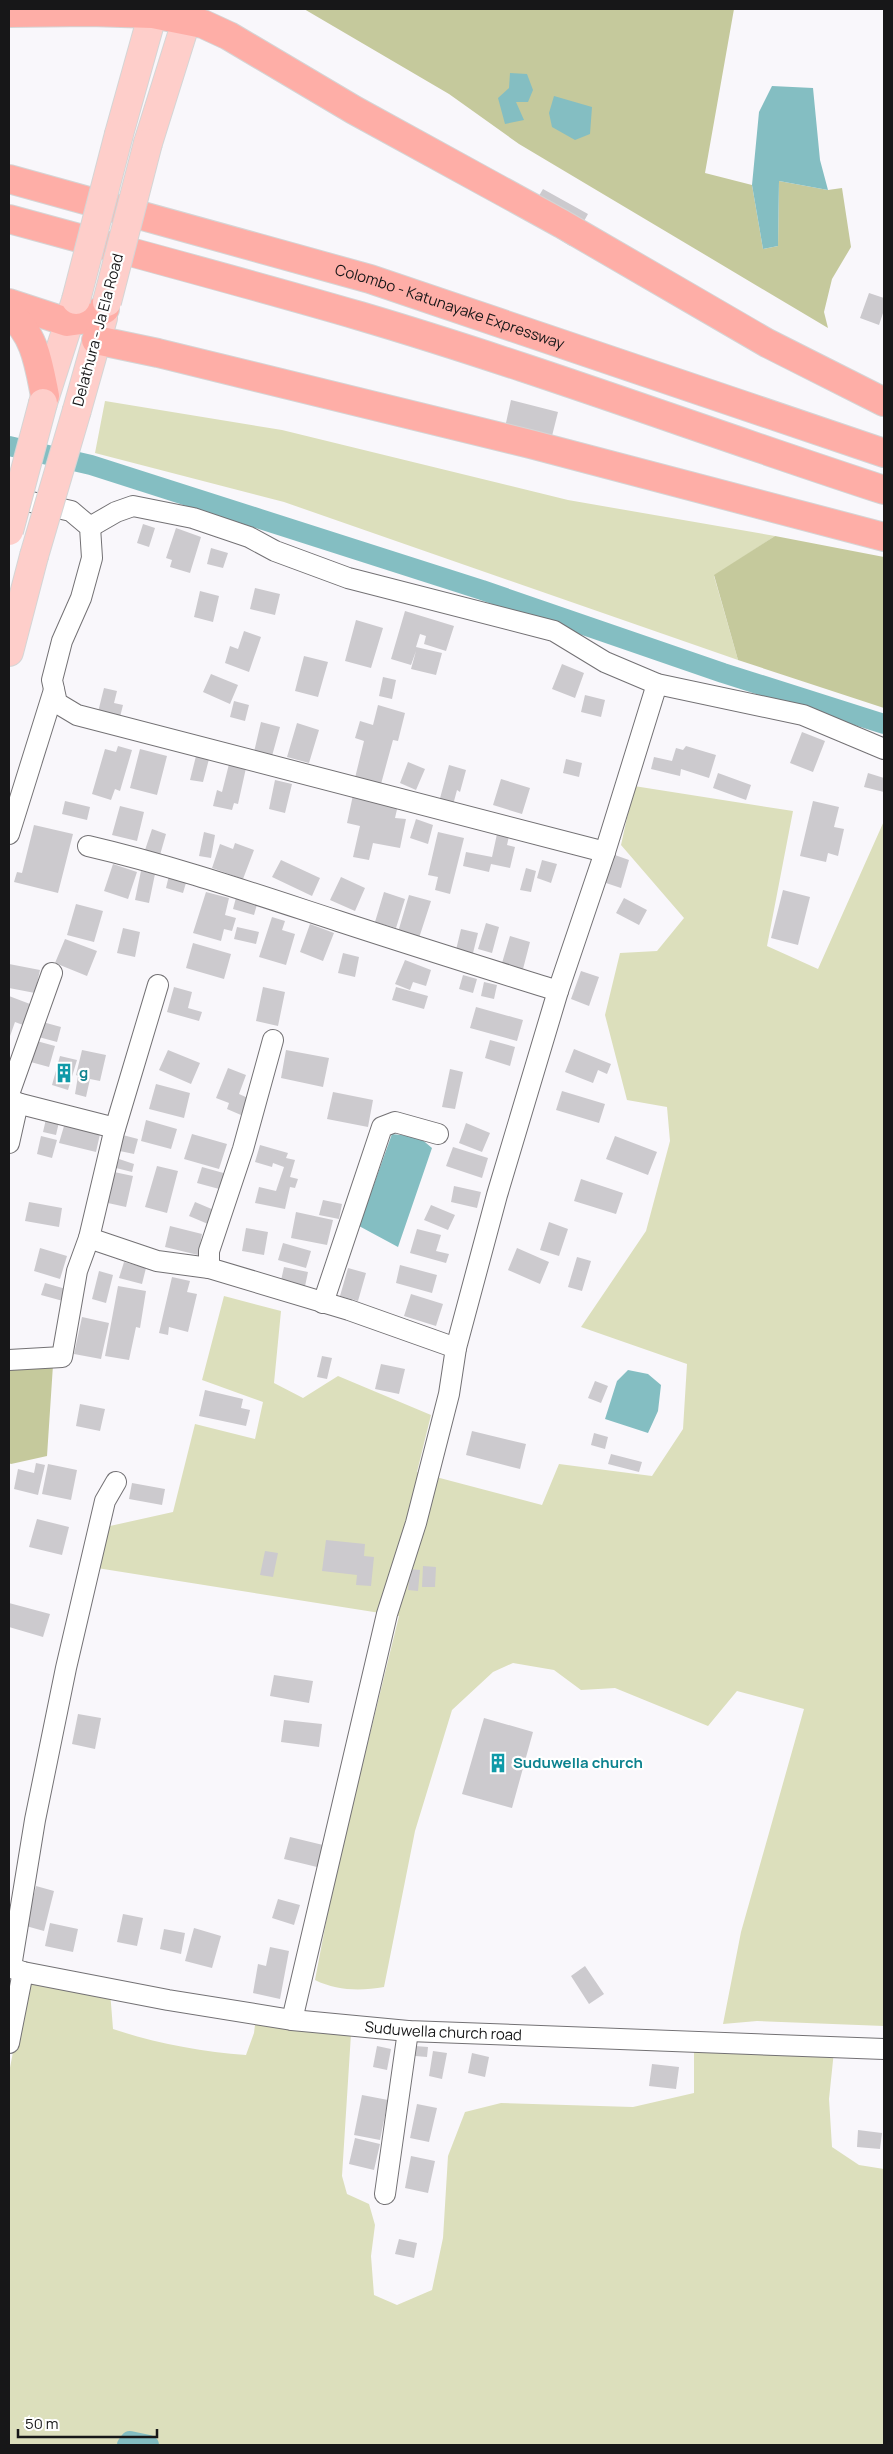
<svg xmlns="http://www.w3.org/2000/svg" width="893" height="2454" viewBox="0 0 893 2454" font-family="Manrope,sans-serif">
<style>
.green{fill:#dcdfbc}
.forest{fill:#c5c99c}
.water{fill:#84bec2}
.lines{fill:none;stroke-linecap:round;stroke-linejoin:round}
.canal{stroke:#84bec2;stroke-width:20}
.building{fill:#cccace}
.street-casing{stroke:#737174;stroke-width:22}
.primary-casing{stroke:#d5d5d5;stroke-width:30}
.highway-casing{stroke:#d5d5d5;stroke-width:30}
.street{stroke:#fff;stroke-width:20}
.primary{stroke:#fececa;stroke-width:28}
.highway{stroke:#feaea7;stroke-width:28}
.primary-bridge-casing{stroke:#d5d5d5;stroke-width:30;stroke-linecap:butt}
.primary-bridge{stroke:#fececa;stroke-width:28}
.labels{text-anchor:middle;stroke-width:4.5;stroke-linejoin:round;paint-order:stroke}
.street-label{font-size:15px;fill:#171718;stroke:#fff}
.culture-label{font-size:15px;font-weight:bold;fill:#0d838f;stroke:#fff;text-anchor:start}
</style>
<rect width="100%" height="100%" fill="#f9f7fb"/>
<path class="green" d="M105 401 282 430 568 500 775 536 714 576 738 660 284 502 95 453Z
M634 786 793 811 767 946 818 969 884 821V2026L757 2021 723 2024 741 1932 804 1709 737 1691 708 1726 615 1688 581 1690 554 1670 513 1663 493 1672 452 1710 415 1831 384 1987C361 1991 337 1991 315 1980L334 1880 399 1616 97 1568 110 1526 173 1512 195 1424 255 1439 263 1402 202 1380 224 1296 281 1311 274 1383 303 1398 338 1376 431 1415 417 1472 542 1505 559 1464 652 1476 683 1429 687 1364 581 1327 646 1231 670 1141 667 1107 627 1100 605 1015 620 953 657 951 684 918 621 845Z
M31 1977 110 1991 113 2029C155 2043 202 2052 246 2055L254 2033 257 2008 352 2018 342 2176 347 2194 369 2204 375 2225 371 2256 374 2295 397 2305 432 2290 443 2238 448 2156 465 2112 501 2103 633 2107 694 2093V2046L834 2051 829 2099 832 2147 859 2165 884 2169V2445H9V2073L24 1994Z"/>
<path class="forest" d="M304 9H734L705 173 752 185 763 249 778 246 779 181 828 190 842 188 851 247 832 279 824 312 828 328 519 144 449 94Z
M775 536 884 557V708L738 660 714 575Z
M9 1356 53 1365 47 1456 11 1464 9 1463Z"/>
<path class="water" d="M510 73 527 74 533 90 528 102H516L524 120 505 124 498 98 509 88Z
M772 86 813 88 820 160 828 190 779 181 778 246 763 249 752 185 759 112Z
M554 96 592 107 590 134 575 140 552 127 549 113Z
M392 1134 419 1137 432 1148 398 1247 359 1226Z
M628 1370 648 1374 661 1385 658 1411 648 1433 605 1419 617 1381Z"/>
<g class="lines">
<path class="canal" d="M9 446 91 465 482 590 723 673 884 724
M127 2445 130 2441 149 2445"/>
</g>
<path class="building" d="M543 189 588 214 570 246 526 218Z
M869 293 884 298V310L879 325 860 318Z
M511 400 558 412 550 444 504 432Z
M143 524 155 528 149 547 137 543Z
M176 528 201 537 190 573 170 567 172 560 166 558Z
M211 548 228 553 223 568 207 564Z
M255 588 280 594 275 615 250 609Z
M200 591 219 596 213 622 194 617Z
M405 611 454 626 446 651 424 644 426 636 420 634 416 647 442 653 436 675 411 669 416 651 411 665 391 659Z
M356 620 383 628 371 668 345 661Z
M244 631 261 637 249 672 225 663 230 646 238 649Z
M304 656 328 662 318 697 295 691Z
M562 664 584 673 575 698 552 689Z
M211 674 238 685 230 704 203 692Z
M383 677 396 680 392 699 379 696Z
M104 688 117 691 114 703 123 705 119 721 97 716Z
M585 695 605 700 601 717 581 712Z
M234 701 249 705 245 721 230 717Z
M378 705 405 713 398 741 393 740 381 784 355 778 364 741 355 738 360 721 373 725Z
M261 722 280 727 272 756 254 752Z
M297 723 319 730 309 763 287 757Z
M802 732 825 741 813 772 790 763Z
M118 746 132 750 120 791 115 789 111 800 92 794 105 749 116 752Z
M686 746 716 755 709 778 681 769 680 776 651 769 654 757 672 761 676 748 683 750Z
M140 749 167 756 157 795 130 788Z
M196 756 209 759 203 782 190 780Z
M566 759 582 763 579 777 563 773Z
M408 762 425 769 416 790 400 783Z
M229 764 246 768 238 804 234 803 232 810 213 806 217 790 222 792Z
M449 765 466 770 460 792 457 790 453 805 439 802Z
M718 773 751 785 746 800 713 788Z
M868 773 884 778V792L864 787Z
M501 779 530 788 522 814 493 805Z
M275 780 292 784 285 813 269 809Z
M353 795 398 805 395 818 406 819 400 848 373 843 369 860 353 857 360 826 347 823Z
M65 801 90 807 87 820 62 814Z
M813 801 839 807 834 827 844 829 838 856 828 853 826 862 800 856Z
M120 806 144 812 137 841 112 835Z
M416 819 433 825 428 844 410 838Z
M34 825 73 834 58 893 14 882 17 872 22 873Z
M152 829 166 834 160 855 145 850Z
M204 832 215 835 211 858 199 856Z
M438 832 464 838 450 894 435 890 438 877 428 875Z
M497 834 509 836 507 845 515 847 510 868 491 864 489 872 463 866 466 852 492 857Z
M235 843 254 850 243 879 212 868 220 844 233 849Z
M612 854 629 860 621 888 603 882Z
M281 860 320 878 312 896 272 877Z
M542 860 557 864 551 883 537 878Z
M113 864 137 872 128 899 104 891Z
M526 868 536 871 531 892 520 890Z
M141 871 155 874 149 903 135 900Z
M170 871 188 876 183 893 166 888Z
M341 877 365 888 355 911 330 900Z
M783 890 810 897 798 945 771 938Z
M206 892 229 898 225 915 236 918 232 931 224 929 221 941 193 933Z
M384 892 405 899 396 928 375 922Z
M237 894 258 901 254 915 233 909Z
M409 895 431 901 419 938 398 932Z
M624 898 647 910 639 925 616 913Z
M76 904 103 911 94 942 67 935Z
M272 917 285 921 282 930 295 934 286 965 259 957Z
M486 923 499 927 492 953 478 949Z
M310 924 334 933 323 961 300 952Z
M237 927 259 932 256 944 234 939Z
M123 928 140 932 135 957 117 953Z
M461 929 478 933 473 953 456 950Z
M510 936 530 942 523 969 502 963Z
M65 939 97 951 87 976 55 963Z
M193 943 231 954 224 979 186 968Z
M343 953 359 957 355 977 338 973Z
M405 960 431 970 426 986 413 982 410 990 395 984Z
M9 964 40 970 35 993 9 988Z
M581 971 599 977 589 1006 571 999Z
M463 975 477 979 473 993 459 989Z
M484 982 497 985 494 999 481 996Z
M174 987 192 992 188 1008 202 1012 199 1021 167 1012Z
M263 987 285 992 278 1026 256 1021Z
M396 987 428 996 424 1009 392 1000Z
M9 996 30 1004 23 1025 15 1022 9 1039Z
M476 1007 523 1020 517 1041 470 1028Z
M39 1021 61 1027 57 1042 35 1036Z
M33 1040 55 1046 49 1067 27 1061Z
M490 1040 515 1047 510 1066 485 1058Z
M574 1049 611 1064 607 1074 598 1070 593 1083 565 1072Z
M82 1050 106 1055 100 1081 90 1079 86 1097 75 1094 78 1076 76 1075Z
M168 1050 200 1063 191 1084 159 1070Z
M286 1050 329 1058 323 1087 281 1078Z
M60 1056 77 1060 68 1090 52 1085Z
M228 1068 246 1075 239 1094 248 1098 241 1115 227 1109 229 1103 216 1098Z
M450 1069 463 1072 455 1109 442 1107Z
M156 1084 190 1093 184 1118 149 1109Z
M562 1091 605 1104 599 1123 556 1110Z
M333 1092 373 1100 368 1127 327 1119Z
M46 1119 59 1122 56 1135 43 1132Z
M146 1120 177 1129 171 1149 141 1141Z
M466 1123 490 1133 482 1152 459 1143Z
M64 1126 100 1134 96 1152 59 1143Z
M119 1134 138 1139 134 1154 115 1150Z
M192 1134 227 1144 219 1169 184 1159Z
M41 1136 57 1140 52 1158 37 1154Z
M615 1136 657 1152 648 1175 606 1159Z
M260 1145 288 1153 286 1158 295 1160 290 1177 298 1179 295 1188 290 1187 285 1209 255 1203 259 1187 276 1191 284 1167 273 1163 272 1167 255 1162Z
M453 1147 488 1158 482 1178 446 1166Z
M119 1159 134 1164 132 1172 116 1168Z
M157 1166 178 1171 167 1213 145 1207Z
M202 1167 227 1174 223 1190 197 1183Z
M114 1172 133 1176 126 1207 108 1203Z
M581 1179 623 1193 616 1214 574 1201Z
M454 1186 481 1192 477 1208 451 1202Z
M323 1200 342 1204 339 1219 319 1215Z
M29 1202 62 1208 59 1227 25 1221Z
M195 1202 214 1210 208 1224 189 1216Z
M431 1205 455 1215 448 1230 424 1220Z
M296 1212 333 1220 327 1245 291 1238Z
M549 1222 568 1229 559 1256 540 1250Z
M170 1226 202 1234 198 1255 165 1247Z
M246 1228 268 1232 264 1255 242 1251Z
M417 1229 441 1235 436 1251 449 1254 446 1263 410 1253Z
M283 1243 311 1251 306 1268 278 1260Z
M40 1248 67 1256 60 1279 34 1271Z
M517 1248 549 1262 540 1284 508 1270Z
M577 1257 591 1261 582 1291 568 1287Z
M124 1262 146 1268 142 1284 119 1278Z
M400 1265 437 1275 432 1293 396 1283Z
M284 1267 308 1272 304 1291 280 1285Z
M348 1268 366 1273 358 1301 340 1296Z
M99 1271 113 1275 106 1303 92 1299Z
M172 1277 190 1281 187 1292 197 1294 188 1332 169 1327 168 1335 159 1333Z
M45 1283 66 1289 63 1301 41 1295Z
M118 1286 146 1291 140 1328 136 1327 129 1360 105 1356Z
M411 1294 443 1304 436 1326 404 1316Z
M82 1317 109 1323 101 1359 74 1354Z
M322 1356 332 1358 327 1379 317 1377Z
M381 1364 405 1369 399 1394 375 1389Z
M595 1381 608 1386 601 1403 588 1398Z
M205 1390 243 1399 241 1408 250 1410 246 1426 199 1416Z
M80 1404 105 1409 100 1431 76 1426Z
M472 1431 526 1444 520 1469 466 1455Z
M594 1433 608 1437 605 1449 591 1445Z
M611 1454 642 1462 639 1472 608 1464Z
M36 1463 45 1465 38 1495 14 1489 18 1469 34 1473Z
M48 1464 77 1470 71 1500 42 1494Z
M132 1483 165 1489 162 1505 129 1499Z
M37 1519 69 1527 62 1555 29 1547Z
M326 1540 365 1544 364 1556 374 1557 371 1586 356 1585 357 1575 322 1571Z
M265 1551 278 1553 273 1577 260 1575Z
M423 1566 436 1567 435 1587H422Z
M410 1569 420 1570 418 1591 408 1590Z
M9 1603 50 1614 43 1637 9 1627Z
M274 1675 313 1681 309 1703 270 1696Z
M78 1714 101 1718 95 1749 72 1744Z
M484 1718 533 1732 512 1808 462 1794Z
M284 1720 322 1724 319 1747 281 1742Z
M290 1837 323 1845 317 1867 284 1859Z
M36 1886 54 1891 44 1931 26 1926Z
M278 1899 300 1905 294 1925 272 1918Z
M123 1914 143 1918 137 1946 117 1942Z
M50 1923 78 1929 73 1952 45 1946Z
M194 1928 221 1936 212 1968 185 1961Z
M164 1929 185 1933 181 1954 160 1949Z
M270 1947 289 1951 280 1999 253 1993 258 1964 266 1966Z
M585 1966 604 1994 589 2004 571 1976Z
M377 2046 391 2049 387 2070 373 2067Z
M415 2046 428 2047 427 2057 415 2056Z
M433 2051 447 2053 442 2079 429 2076Z
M472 2053 489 2057 485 2077 468 2073Z
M652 2064 679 2067 676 2089 649 2086Z
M362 2095 388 2100 380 2140 354 2135Z
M417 2104 437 2108 429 2142 410 2138Z
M858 2130 882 2133 880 2149 857 2147Z
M355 2138 380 2144 374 2170 349 2164Z
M411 2156 435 2161 428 2193 405 2188Z
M399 2239 417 2243 414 2258 395 2254Z"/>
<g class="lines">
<defs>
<g id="street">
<path d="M9 497 71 511 90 527 92 558 81 598 62 641 52 680 57 703 77 715 605 852"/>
<path d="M90 527 116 512 133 506 193 518 249 537 275 551 348 578 554 631 605 662 657 684 803 715 884 749"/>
<path d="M9 834 54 690"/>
<path d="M88 846C174 866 255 894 338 921 411 945 485 968 558 991"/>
<path d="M273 1040 243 1149 209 1251V1268L349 1310 456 1348"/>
<path d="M9 1094 52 973"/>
<path d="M9 1101 115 1128"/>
<path d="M9 1143 18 1103"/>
<path d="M89 1238 114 1132 158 985"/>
<path d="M323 1303 382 1127 395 1122 438 1134"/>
<path d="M9 1360 62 1357 77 1271 89 1238 157 1261 209 1268"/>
<path id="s1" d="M9 1967 23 1972 168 2000 292 2020 408 2031 884 2049"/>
<path d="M11 1967 35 1820 66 1668 105 1501 116 1482"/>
<path d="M292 2020 387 1614 416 1523 449 1394 456 1348 497 1195 558 991 605 852 657 684"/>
<path d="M9 2043 23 1972"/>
<path d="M385 2194 408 2031"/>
</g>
<path id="primary" d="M119 134 154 9
M148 143 190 9
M43 403 76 300
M77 410 103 318
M9 652 34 556"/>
<g id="highway">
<path d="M9 13 90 12 153 14 203 24 229 36 354 110 562 224 767 343 884 402"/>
<path id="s2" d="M9 179 370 279 884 453"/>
<path d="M9 219C126 251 243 282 360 316 536 368 709 433 884 490"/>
<path d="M9 303 67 322 81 320 105 309"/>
<path d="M9 314C35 333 39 366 45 396"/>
<path d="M96 340 158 353 530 444 884 537"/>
</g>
</defs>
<use href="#street" class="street-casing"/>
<use href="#primary" class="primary-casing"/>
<use href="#highway" class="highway-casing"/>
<use href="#street" class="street"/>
<use href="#primary" class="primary"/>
<use href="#highway" class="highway"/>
<defs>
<path id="primary-bridge" d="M76 300 119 134
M107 302 148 143
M9 531 43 403
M34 556 77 410"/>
</defs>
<use href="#primary-bridge" class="primary-bridge-casing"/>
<use href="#primary-bridge" class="primary-bridge"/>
</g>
<defs>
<symbol id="building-bare" viewBox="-9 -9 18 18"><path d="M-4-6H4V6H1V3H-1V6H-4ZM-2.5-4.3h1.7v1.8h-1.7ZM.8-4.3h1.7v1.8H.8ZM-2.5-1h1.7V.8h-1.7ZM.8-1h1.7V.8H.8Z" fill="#0f9aa8" stroke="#fff" stroke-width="2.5" paint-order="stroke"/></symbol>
</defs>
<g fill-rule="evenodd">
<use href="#building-bare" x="50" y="1059" width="28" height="28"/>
<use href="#building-bare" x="484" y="1749" width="28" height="28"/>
</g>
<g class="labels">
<g class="street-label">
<text dy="5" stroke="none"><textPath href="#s2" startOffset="459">Colombo - Katunayake Expressway</textPath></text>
<text transform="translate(98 330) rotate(-75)" y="5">Delathura - Ja Ela Road</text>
<text dy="5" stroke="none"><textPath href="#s1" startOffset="440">Suduwella church road</textPath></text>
</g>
<g class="culture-label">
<text x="79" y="1078">g</text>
<text x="513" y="1768">Suduwella church</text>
</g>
</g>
<rect width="893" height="2454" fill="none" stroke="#171718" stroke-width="20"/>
<path d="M18 2429v8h139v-8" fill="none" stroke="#171718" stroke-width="2.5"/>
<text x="25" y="2429" font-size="15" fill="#171718" stroke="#ffffff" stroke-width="4" paint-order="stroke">50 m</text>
</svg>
